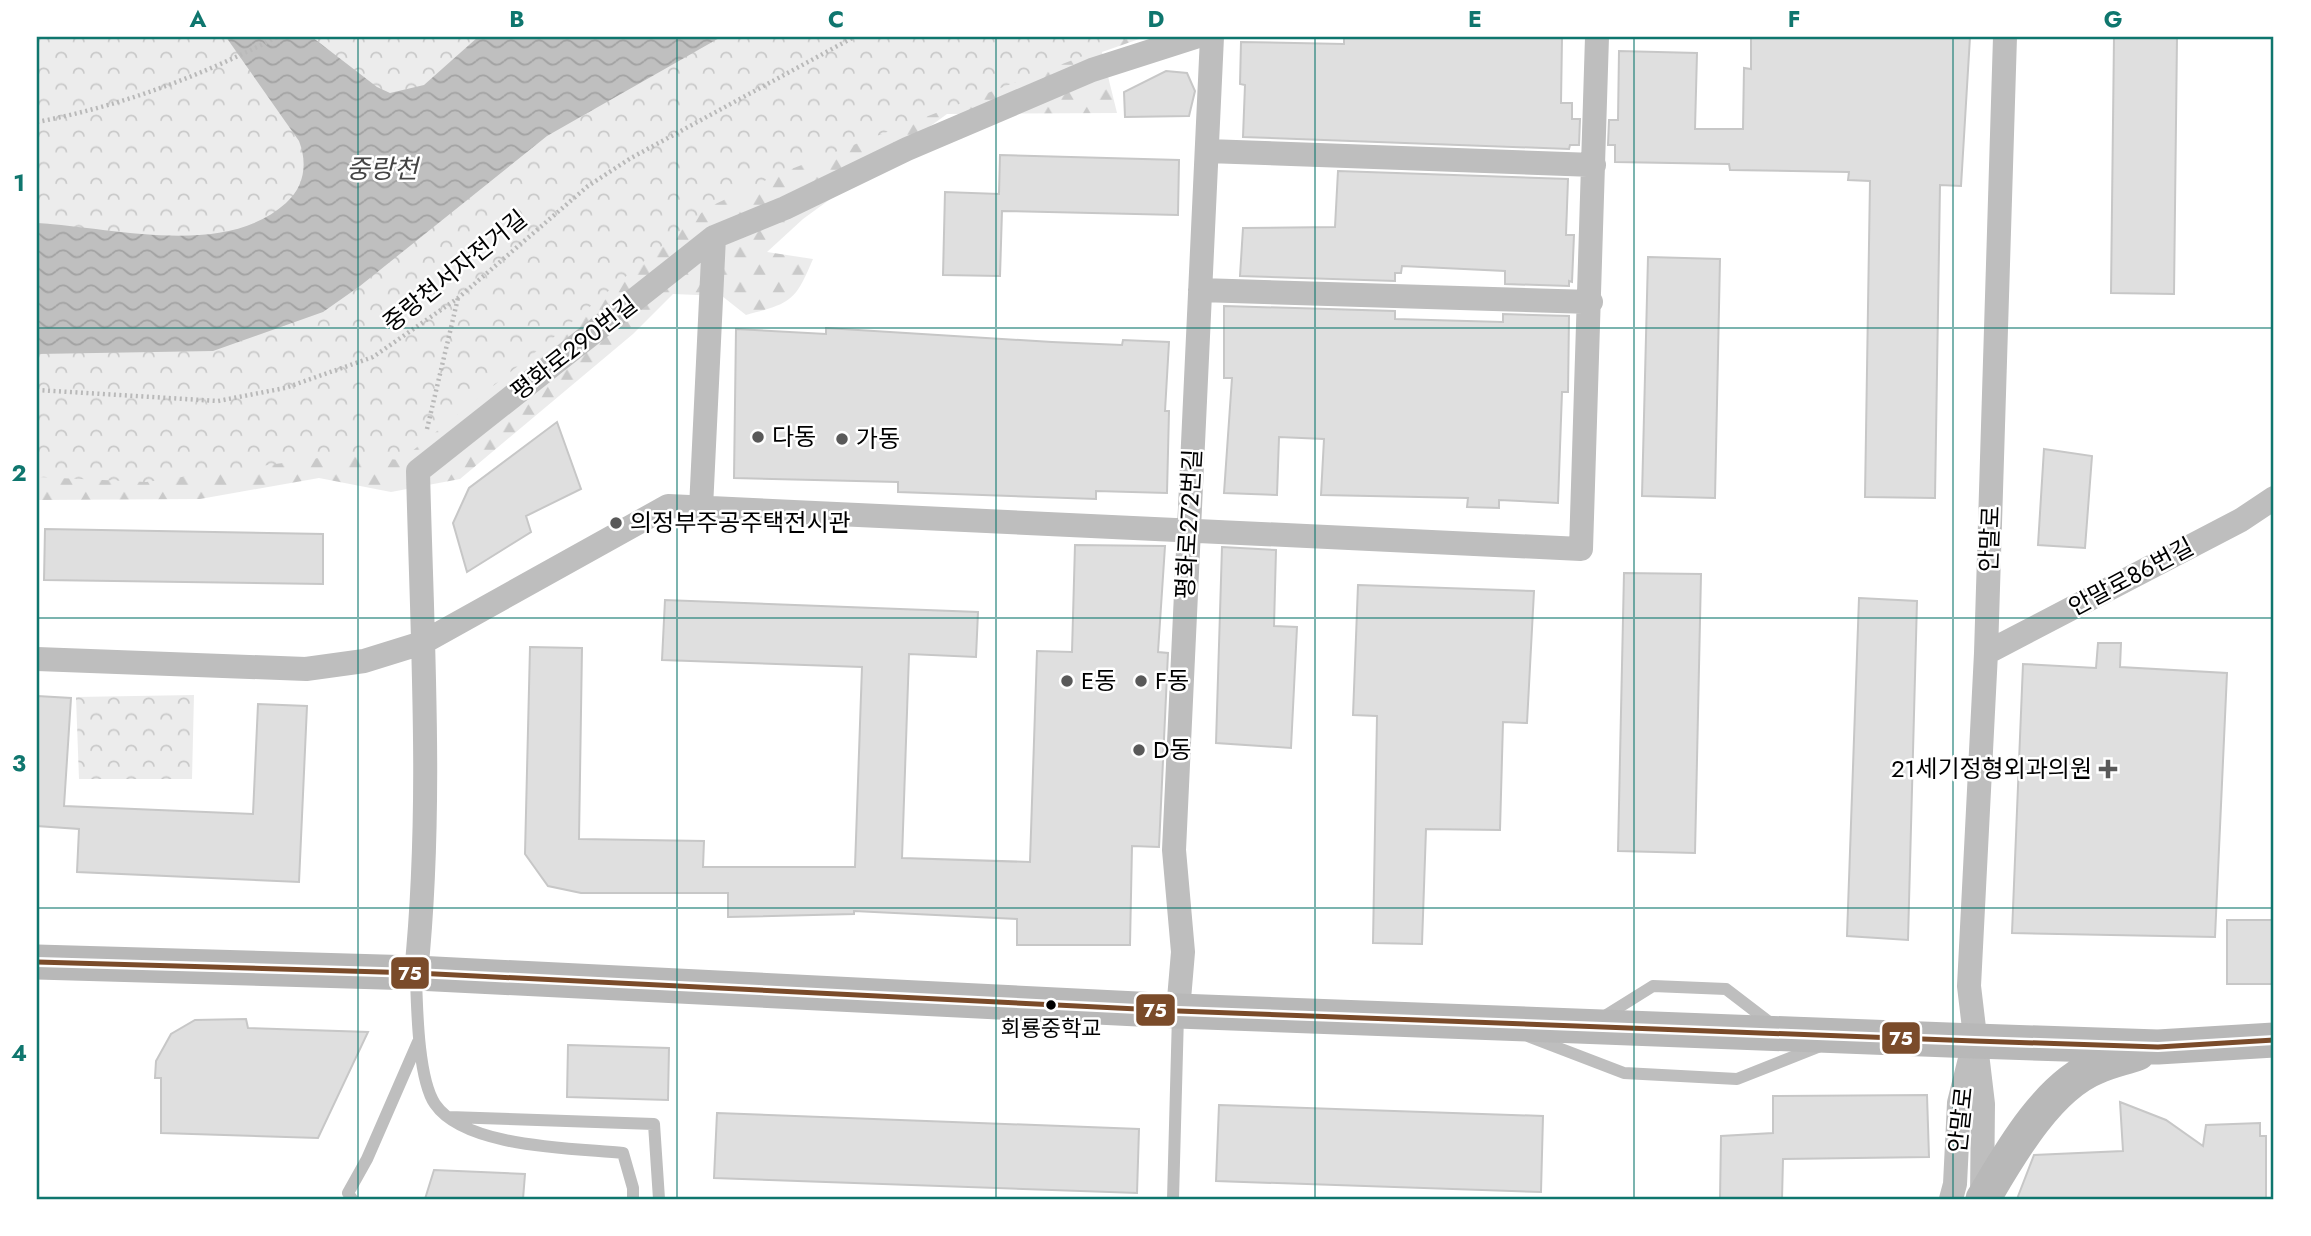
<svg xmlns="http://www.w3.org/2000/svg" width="2311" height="1236" viewBox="0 0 2311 1236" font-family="Jost,'Noto Sans KR',sans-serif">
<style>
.forest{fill:url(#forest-firs)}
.park{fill:url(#park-crowns)}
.water{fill:url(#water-waves)}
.building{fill:#dfdfdf;stroke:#c7c7c7;stroke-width:2}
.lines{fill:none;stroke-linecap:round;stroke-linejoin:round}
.path{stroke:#b9b9b9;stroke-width:4.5;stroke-dasharray:2 3.5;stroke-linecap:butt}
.service{stroke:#bebebe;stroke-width:12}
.minor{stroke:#bebebe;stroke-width:24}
.secondary{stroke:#b8b8b8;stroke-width:35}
.bus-1-casing{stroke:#fff;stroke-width:10}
.bus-1{stroke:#7a4b2a;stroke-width:5}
.grid{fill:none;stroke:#0f766e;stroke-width:2;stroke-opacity:0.55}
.poi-dot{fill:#595959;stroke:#fff;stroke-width:2.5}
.bus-dot{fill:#000;stroke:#fff;stroke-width:2.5}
.labels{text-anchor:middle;stroke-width:5;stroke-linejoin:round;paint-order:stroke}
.bus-label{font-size:22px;fill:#000;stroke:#fff}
.street-label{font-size:24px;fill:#000;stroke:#fff}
.poi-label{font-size:24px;fill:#000;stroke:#fff;text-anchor:start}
.water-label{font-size:26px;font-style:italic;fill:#444;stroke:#fff}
.line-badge{stroke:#fff;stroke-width:2.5}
.badge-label{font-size:19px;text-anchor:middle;font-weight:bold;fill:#fff}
.neatline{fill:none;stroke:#0f766e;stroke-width:2.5}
.grid-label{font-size:23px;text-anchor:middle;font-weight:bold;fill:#0f766e}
</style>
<defs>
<pattern id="forest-firs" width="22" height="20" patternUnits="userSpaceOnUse" patternTransform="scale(1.75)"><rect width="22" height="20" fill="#ececec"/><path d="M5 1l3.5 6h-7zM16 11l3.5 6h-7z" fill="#c9c9c9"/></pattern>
<pattern id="park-crowns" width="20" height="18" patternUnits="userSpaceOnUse" patternTransform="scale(1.75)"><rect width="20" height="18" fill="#ececec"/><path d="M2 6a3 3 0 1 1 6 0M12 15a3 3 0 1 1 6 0" fill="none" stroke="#c9c9c9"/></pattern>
<pattern id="water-waves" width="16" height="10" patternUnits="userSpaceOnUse" patternTransform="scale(1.75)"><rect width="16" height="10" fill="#bfbfbf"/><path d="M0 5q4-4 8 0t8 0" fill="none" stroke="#a2a2a2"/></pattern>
</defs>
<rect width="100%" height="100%" fill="#fff"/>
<path class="forest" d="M916 37H1145L1102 52 1117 113 947 114 803 219 767 252 813 259C795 302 791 303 746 315L722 296 673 294 633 334 460 479 391 492 319 478 200 499 37 500V438Z"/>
<path class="park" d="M37 37H1132L781 173 707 208 548 342 401 460 340 455 146 482 37 477Z
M194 695 192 779H79L76 697Z"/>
<path class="water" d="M226 37H312L377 87 390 93 424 85 478 37H721L547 136 360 286 323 312 213 351 37 354V223C112 227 224 259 286 203 304 187 308 164 299 141Z"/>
<path class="building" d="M1344 37H1562L1561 103H1572V119H1580L1579 145H1570L1569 149 1243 137 1245 85 1240 84 1241 42 1344 44Z
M1751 37H1970L1961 186 1940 185 1935 498 1865 497 1870 181 1848 180 1849 172 1730 170 1729 164 1615 162V145H1608L1609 120H1618L1619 51 1697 53 1695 129H1743L1744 68 1751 69Z
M2114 37H2177L2174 294 2111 293Z
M1166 71 1187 73 1195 91 1189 116 1125 117 1124 92Z
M1000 155 1179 160 1178 215 1002 211 1000 276 943 275 945 192 999 194Z
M1338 171 1568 179 1566 235H1574L1572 282 1569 281V286L1505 284V271L1402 266 1401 273H1395V281L1240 276 1243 228 1335 227Z
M1648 257 1720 259 1715 498 1642 496Z
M1224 306 1395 311V319L1503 322V314L1569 316 1568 392H1562L1558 503 1499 500V508L1467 507 1468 498 1321 495 1324 439 1279 437 1277 495 1224 493 1232 378H1224Z
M826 328 1052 342 1122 345 1123 340 1169 342 1165 411H1169L1167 493 1096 491V499L898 492V482L734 478 736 329 826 334Z
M557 422 581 489 526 516 531 532 467 572 453 523 469 488Z
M2044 449 2092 456 2085 548 2038 545Z
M45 529 323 534V584L44 580Z
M1075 545 1165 546 1158 652 1168 653 1159 847 1132 846 1130 945H1017V919L854 911V914L728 917V893H581L548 886 525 854 530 647 582 648 579 839 704 841 703 867H855L862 667 662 660 665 600 978 612 976 657 909 654 902 858 1030 862 1037 651 1072 652Z
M1222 547 1276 550 1274 626 1297 627 1291 748 1216 743Z
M1624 573 1701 574 1695 853 1618 851Z
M1358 585 1534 591 1527 723 1503 722 1500 830 1426 829 1422 944 1373 943 1377 716 1353 715Z
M1859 598 1917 601 1908 940 1847 936Z
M2098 643H2121L2120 667 2227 673 2215 937 2012 933 2023 664 2096 668Z
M37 696 71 698 64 806 253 814 258 704 307 706 299 882 77 872 79 829 37 826Z
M2227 920H2274V984H2227Z
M246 1019 248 1028 368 1032 318 1138 161 1133V1078H155L156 1061 171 1034 195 1020Z
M568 1045 669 1048 668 1100 567 1097Z
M1927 1095 1929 1157 1783 1159 1782 1199H1720L1721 1136 1773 1133V1096Z
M2120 1102 2166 1120 2203 1146 2206 1125 2260 1123V1136H2266V1199H2017L2034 1155 2123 1151Z
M1219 1105 1543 1116 1541 1192 1216 1181Z
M717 1113 1139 1129 1137 1193 714 1178Z
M434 1170 525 1174 523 1199H425Z"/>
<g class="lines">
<path class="path" d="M37 122C121 106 201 76 277 37
M37 390 218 401 285 388 373 357 458 298 588 186 631 158 854 37
M427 429 458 298"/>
<path class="service" d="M416 977C417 1008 418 1079 435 1104 465 1148 573 1148 623 1153L633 1188V1199
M1600 1019 1653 986 1726 989 1773 1025
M1530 1037 1624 1073 1737 1079 1818 1047
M449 1117 654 1124 659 1199
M352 1199 348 1193 367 1159 418 1042
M1173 1199 1178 1015"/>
<path class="minor" d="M1207 151 1594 165
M1200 290 1591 302
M701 508 714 237
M1986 653 2241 520 2274 498
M37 659 306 669 364 661 422 643 668 506 1581 549 1597 37
M416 973C433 806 422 638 418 471L714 237 785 208 907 149 1092 70 1195 37
M1178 1011 1183 952 1174 850 1212 37
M1982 1196 1983 1104 1969 986 1986 653 2005 37
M1951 1199 1955 1184 1959 1103 1972 1051"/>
<path class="secondary" d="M37 962 416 973 1178 1011 1975 1041 2158 1047 2274 1040
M1983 1199C2009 1155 2047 1087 2096 1067 2109 1061 2124 1058 2138 1053"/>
<defs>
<path id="bus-1" d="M37 962 416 973 1178 1011 1975 1041 2158 1047 2274 1040"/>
</defs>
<use href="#bus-1" class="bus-1-casing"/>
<use href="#bus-1" class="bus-1"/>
</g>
<path class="grid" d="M358 37V1199M677 37V1199M996 37V1199M1315 37V1199M1634 37V1199M1953 37V1199M37 328H2274M37 618H2274M37 908H2274"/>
<g class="poi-dot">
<circle cx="758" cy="437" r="7"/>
<circle cx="842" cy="439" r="7"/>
<circle cx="616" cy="523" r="7"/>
<circle cx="1067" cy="681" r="7"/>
<circle cx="1141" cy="681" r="7"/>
<circle cx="1139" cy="750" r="7"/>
<path d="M2104.5 758.5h7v7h7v7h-7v7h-7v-7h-7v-7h7z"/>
</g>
<circle class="bus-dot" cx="1051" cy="1005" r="6"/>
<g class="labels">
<g class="bus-label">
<text x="1051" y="1036">회룡중학교</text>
</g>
<g class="street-label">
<text transform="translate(455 271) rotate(-39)" y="8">중랑천서자전거길</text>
<text transform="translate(574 348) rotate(-38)" y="8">평화로290번길</text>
<text transform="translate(1189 524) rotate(-87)" y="8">평화로272번길</text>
<text transform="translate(1990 539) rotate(-88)" y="8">안말로</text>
<text transform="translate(2131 577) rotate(-28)" y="8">안말로86번길</text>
<text transform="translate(1961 1120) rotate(-84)" y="8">안말로</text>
</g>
<g class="poi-label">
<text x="772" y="445">다동</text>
<text x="856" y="447">가동</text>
<text x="630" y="531">의정부주공주택전시관</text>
<text x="1081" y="689">E동</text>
<text x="1155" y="689">F동</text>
<text x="1153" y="758">D동</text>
<text x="2092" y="777" text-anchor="end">21세기정형외과의원</text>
</g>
<g class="water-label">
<text x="382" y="178">중랑천</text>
</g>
</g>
<g class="line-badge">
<rect x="390" y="956" width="40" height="34" rx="7" fill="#7a4b2a"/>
<rect x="1135" y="993" width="41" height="34" rx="7" fill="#7a4b2a"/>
<rect x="1881" y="1021" width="40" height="34" rx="7" fill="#7a4b2a"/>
</g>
<g class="badge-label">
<text x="410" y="980">75</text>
<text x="1155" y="1017">75</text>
<text x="1901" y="1045">75</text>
</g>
<rect width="2311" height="1236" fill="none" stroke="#ffffff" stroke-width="77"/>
<rect x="38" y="38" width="2234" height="1160" class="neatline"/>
<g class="grid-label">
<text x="198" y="27">A</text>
<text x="517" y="27">B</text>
<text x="836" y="27">C</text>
<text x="1156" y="27">D</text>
<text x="1475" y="27">E</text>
<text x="1794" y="27">F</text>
<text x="2113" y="27">G</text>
<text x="19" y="191">1</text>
<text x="19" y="481">2</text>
<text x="19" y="771">3</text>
<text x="19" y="1061">4</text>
</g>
</svg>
